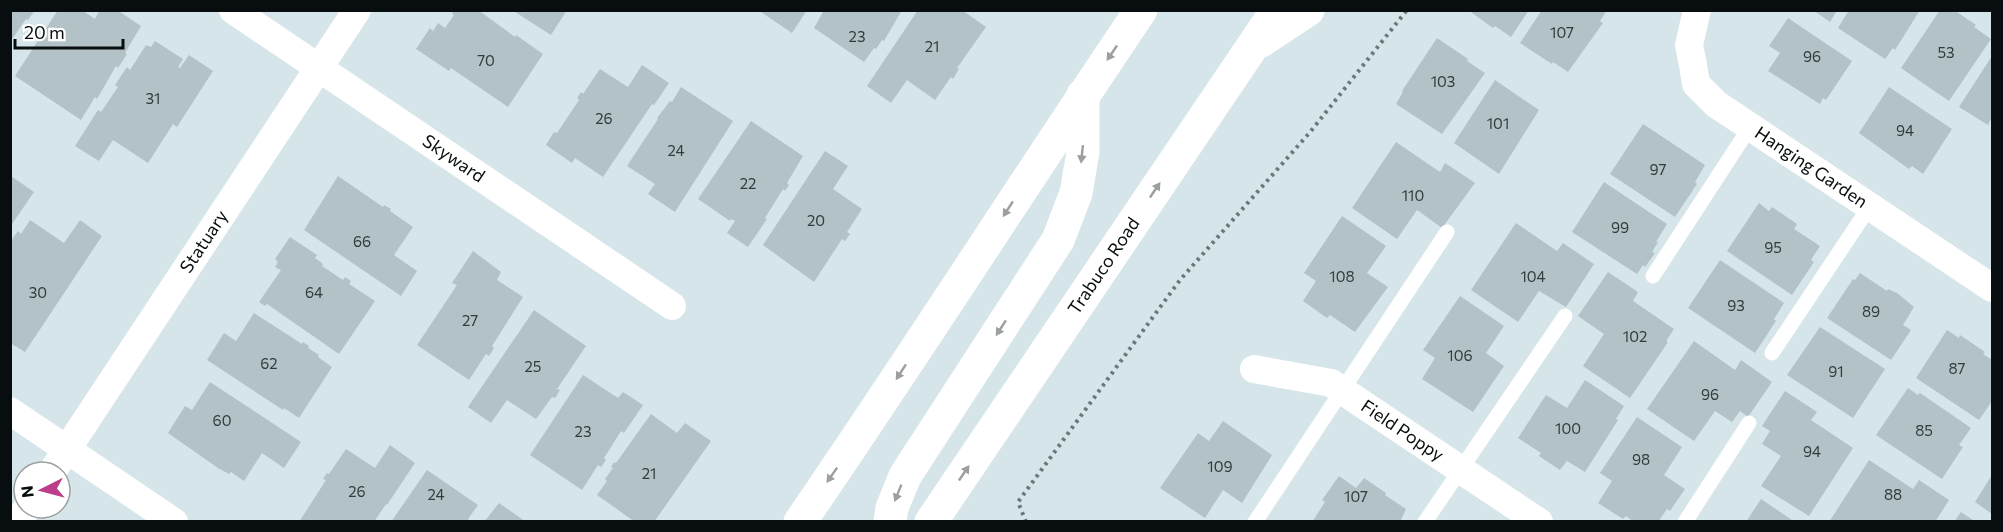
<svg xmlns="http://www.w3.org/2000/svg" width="2003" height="532" viewBox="0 0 2003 532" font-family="Commissioner,sans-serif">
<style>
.building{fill:#b2c2c6}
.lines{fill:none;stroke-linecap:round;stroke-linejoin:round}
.path{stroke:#6c777a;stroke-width:4;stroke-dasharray:3 4.5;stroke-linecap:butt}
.service{stroke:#fff;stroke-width:15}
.minor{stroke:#fff;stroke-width:28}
.secondary{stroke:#fff;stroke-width:33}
.oneway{fill:#9c9f9f}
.labels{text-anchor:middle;stroke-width:5;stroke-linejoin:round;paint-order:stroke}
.number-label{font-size:15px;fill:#323b3d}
.street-label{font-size:18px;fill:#080e0f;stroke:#fff}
</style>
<rect width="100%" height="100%" fill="#d5e5ea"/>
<path class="building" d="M10 10H35L28 20 26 19 10 42Z
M58 10H82L95 19 99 11 117 10 141 26 125 53 127 54 118 68 116 66 97 99 95 97 81 120 15 76Z
M454 10H478L515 37 516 35 543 54 508 107 451 68 449 71 416 49 430 28 433 31 438 23 445 28 454 15 452 14Z
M512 10H567L551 35Z
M758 10H807L792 33Z
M824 10H902L884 41 882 40 876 49 874 48 864 62 814 28Z
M918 10H962L986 27 957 68 959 69 953 79 951 77 935 100 907 80 891 103 867 86Z
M1468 10H1529L1511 37 1495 26 1493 28Z
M1542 10H1607L1600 21 1603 23 1568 72 1553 62 1552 64 1520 43Z
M1813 10H1837L1830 22Z
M1849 10H1920L1895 50 1893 48 1885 59 1838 28Z
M1940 10H1954L1976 25 1974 27 1991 39 1949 101 1901 68Z
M1788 18 1852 61 1826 100 1823 98 1820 104 1768 71 1780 53 1769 46Z
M1437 38 1468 59 1467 61 1485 73 1442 134 1396 104 1403 92 1402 91Z
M155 41 183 59 178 67 180 68 189 55 213 71 177 127 173 124 148 163 113 140 99 161 75 146 98 110 101 112 118 87 115 85 127 67 130 70 146 45 151 47Z
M1992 56V117L1988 125 1959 107Z
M642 65 669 83 654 105 652 104 603 177 575 158 572 163 546 145 554 132 557 133 579 100 577 98 581 92 583 94 600 69 628 87Z
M1495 80 1539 110 1499 174 1454 143Z
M681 87 733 121 675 212 648 194 655 184 627 166 658 119 657 118 670 101 672 102Z
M1889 87 1952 129 1923 174 1912 166 1909 169 1859 133Z
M751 121 803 156 787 183 789 185 785 191 783 189 765 218 767 219 748 247 727 233 735 221 731 219 730 221 698 199Z
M1643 124 1705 165 1695 182 1697 184 1675 217 1610 174Z
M1396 142 1440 172 1445 163 1475 183 1442 228 1417 210 1397 239 1352 208Z
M825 151 848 166 833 189 862 209 847 232 850 234 845 241 842 239 814 282 763 245Z
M11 176 34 192 10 227V177Z
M338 176 383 207 384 205 391 209 390 211 413 227 394 255 417 271 401 296 304 230Z
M1604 182 1667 224 1656 242H1658L1652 252 1655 253 1645 267 1643 265 1637 274 1572 232Z
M1759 203 1769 211 1772 207 1797 224 1794 229 1820 246 1811 260 1814 262 1792 295 1727 251Z
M1342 216 1386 246 1367 273 1388 287 1355 332 1330 315 1327 318 1303 301 1316 281 1304 273Z
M30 220 64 243 80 220 102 236 25 352 10 343V242L18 231 21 234Z
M1516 223 1557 251 1563 243 1594 264 1566 307 1539 291 1518 322 1471 290Z
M290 237 317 255 315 258 323 264 322 266 343 280 345 277 351 281 349 284 375 301 339 354 267 304 265 306 259 302 281 270 275 267 278 262 275 259Z
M473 251 501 272 497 280 523 297 492 346 494 348 489 356 486 354 469 380 417 345 457 285 452 283Z
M1720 260 1784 303 1774 319 1776 321 1755 353 1688 308Z
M1608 272 1638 292 1633 301 1674 329 1666 341 1668 342 1630 398 1583 366 1604 334 1578 316Z
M1860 273 1887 291 1888 289 1897 293 1914 307 1903 325 1911 330 1891 360 1827 318 1853 279 1855 280Z
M1460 296 1504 326 1486 353 1504 366 1473 412 1422 379 1435 358 1423 350Z
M534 310 586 346 557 389 560 390 555 398 552 397 536 419 507 400 491 423 468 407Z
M254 313 302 344 303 342 309 346 308 348 319 355 318 357 332 367 299 418 284 408 283 410 207 360 224 333 236 341Z
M1820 327 1885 369 1853 418 1787 375Z
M1947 330 1959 338 1960 335 1985 352 1983 354 1992 360V401L1979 420 1916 378Z
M1694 341 1735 370 1741 360 1772 382 1748 417 1740 411 1732 422 1715 411 1694 441 1647 409Z
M583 375 618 398 623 392 643 405 624 433 621 431 604 458 606 460 601 467 598 465 582 490 530 455Z
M1585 380 1624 406 1616 419 1618 420 1585 472 1567 461 1560 470 1539 456 1541 453 1518 438 1546 395 1567 408Z
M210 382 301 442 284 468 262 453 244 481 231 472 229 474 218 468 168 433 185 406 192 410Z
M1908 388 1918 395 1920 393 1971 428 1959 445 1963 447 1942 479 1876 435Z
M1785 391 1817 412 1811 420 1853 448 1809 516 1761 486 1781 456 1762 444 1770 431 1762 426Z
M651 414 677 433 685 423 711 441 654 522H635L597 495 607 481 605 479 613 468 611 467 614 462 616 463Z
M1637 417 1682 447 1664 475 1685 489 1670 511 1667 509 1658 522H1634L1626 516 1623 519 1598 503 1612 481 1600 473Z
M1223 421 1272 455 1242 503 1223 490 1205 518 1160 488 1198 433 1209 441Z
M390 445 415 463 387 505 386 504 374 522H299L326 480 323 479 327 473 329 474 346 449 375 468Z
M1869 460 1913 489 1919 480 1949 500 1935 522H1829Z
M427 470 478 505 468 519 470 520 469 522H391Z
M1992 475V514L1975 502Z
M1339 476 1356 488 1364 478 1386 493 1385 495 1406 509 1400 522H1312L1325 502 1322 500Z
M1761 499 1795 522H1746Z
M499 503 526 522H484Z
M1961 512 1976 522H1954Z"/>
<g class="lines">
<path class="path" d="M1026 522 1018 502 1180 280 1311 131 1407 10"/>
<path class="service" d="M1653 276 1750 127
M1772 353 1870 206
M1255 522 1447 232
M1425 522 1565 316
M1685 522 1749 423"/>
<g class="minor">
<path id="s1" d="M233 10 672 306"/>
<path id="s2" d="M1697 10 1689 45 1693 65 1696 84 1716 104 1992 288"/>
<path id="s3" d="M1254 369 1331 383 1539 522"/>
<path d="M10 411 174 522"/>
<path id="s4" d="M52 472 357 10"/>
<path d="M18 522 27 508"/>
</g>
<g class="secondary">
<path d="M1261 41 1308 10"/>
<path d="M800 522C916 353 1026 180 1141 10"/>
<path d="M890 522 892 508 905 476 1058 240 1076 193 1083 152V95"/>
<path id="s5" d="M931 522 1277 10"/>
</g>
</g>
<defs><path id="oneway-solid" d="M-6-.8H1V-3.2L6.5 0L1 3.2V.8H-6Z" transform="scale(1.5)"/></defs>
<g class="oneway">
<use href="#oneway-solid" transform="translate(1112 53) rotate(124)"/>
<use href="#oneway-solid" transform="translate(1082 154) rotate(96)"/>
<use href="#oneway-solid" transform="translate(1155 190) rotate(-56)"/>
<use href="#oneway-solid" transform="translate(1008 209) rotate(123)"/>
<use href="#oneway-solid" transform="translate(1001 328) rotate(123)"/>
<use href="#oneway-solid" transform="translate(901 372) rotate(123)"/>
<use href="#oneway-solid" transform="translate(964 473) rotate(-56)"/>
<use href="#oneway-solid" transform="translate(832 475) rotate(125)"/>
<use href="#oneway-solid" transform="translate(898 493) rotate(112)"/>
</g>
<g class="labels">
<g class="number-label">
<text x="1562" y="38">107</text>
<text x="857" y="42">23</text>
<text x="932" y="52">21</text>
<text x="1946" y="58">53</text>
<text x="1812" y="62">96</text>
<text x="486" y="66">70</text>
<text x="1443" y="87">103</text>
<text x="153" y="104">31</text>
<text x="604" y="124">26</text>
<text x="1498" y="129">101</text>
<text x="1905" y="136">94</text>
<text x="676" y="156">24</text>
<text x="1658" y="175">97</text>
<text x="748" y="189">22</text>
<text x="1413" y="201">110</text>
<text x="816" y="226">20</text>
<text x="1620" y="233">99</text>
<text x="362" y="247">66</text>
<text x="1773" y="253">95</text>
<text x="1342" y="282">108</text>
<text x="1533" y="282">104</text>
<text x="38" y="298">30</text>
<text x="314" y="298">64</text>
<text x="1736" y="311">93</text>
<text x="1871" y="317">89</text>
<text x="470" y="326">27</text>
<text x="1635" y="342">102</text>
<text x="1460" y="361">106</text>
<text x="269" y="369">62</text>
<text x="533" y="372">25</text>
<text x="1957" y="374">87</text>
<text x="1836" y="377">91</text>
<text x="1710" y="400">96</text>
<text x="222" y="426">60</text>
<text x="1568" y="434">100</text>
<text x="1924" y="436">85</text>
<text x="583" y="437">23</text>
<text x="1812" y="457">94</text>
<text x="1641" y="465">98</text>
<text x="1220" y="472">109</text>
<text x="649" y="479">21</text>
<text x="357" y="497">26</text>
<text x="436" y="500">24</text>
<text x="1893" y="500">88</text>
<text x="1356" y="502">107</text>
</g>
<g class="street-label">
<text dy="6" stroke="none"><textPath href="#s1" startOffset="266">Skyward</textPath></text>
<text dy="6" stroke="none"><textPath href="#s2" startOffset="218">Hanging Garden</textPath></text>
<text dy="6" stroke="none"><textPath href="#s4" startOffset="276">Statuary</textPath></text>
<text dy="6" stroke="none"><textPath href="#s5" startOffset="309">Trabuco Road</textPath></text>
<text dy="6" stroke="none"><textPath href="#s3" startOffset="164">Field Poppy</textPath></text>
</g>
</g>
<rect width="2003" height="532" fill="none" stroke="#080e0f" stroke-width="24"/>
<g transform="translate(42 490) rotate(264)"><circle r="28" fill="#ffffff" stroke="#9c9f9f" stroke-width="1.5"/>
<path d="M0-4.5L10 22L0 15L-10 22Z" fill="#bc3e8b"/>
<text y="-9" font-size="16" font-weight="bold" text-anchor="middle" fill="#080e0f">N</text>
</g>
<path d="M15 39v9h108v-9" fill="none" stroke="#080e0f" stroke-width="3"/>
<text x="24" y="39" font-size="18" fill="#080e0f" stroke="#ffffff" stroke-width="4.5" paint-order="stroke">20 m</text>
</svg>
